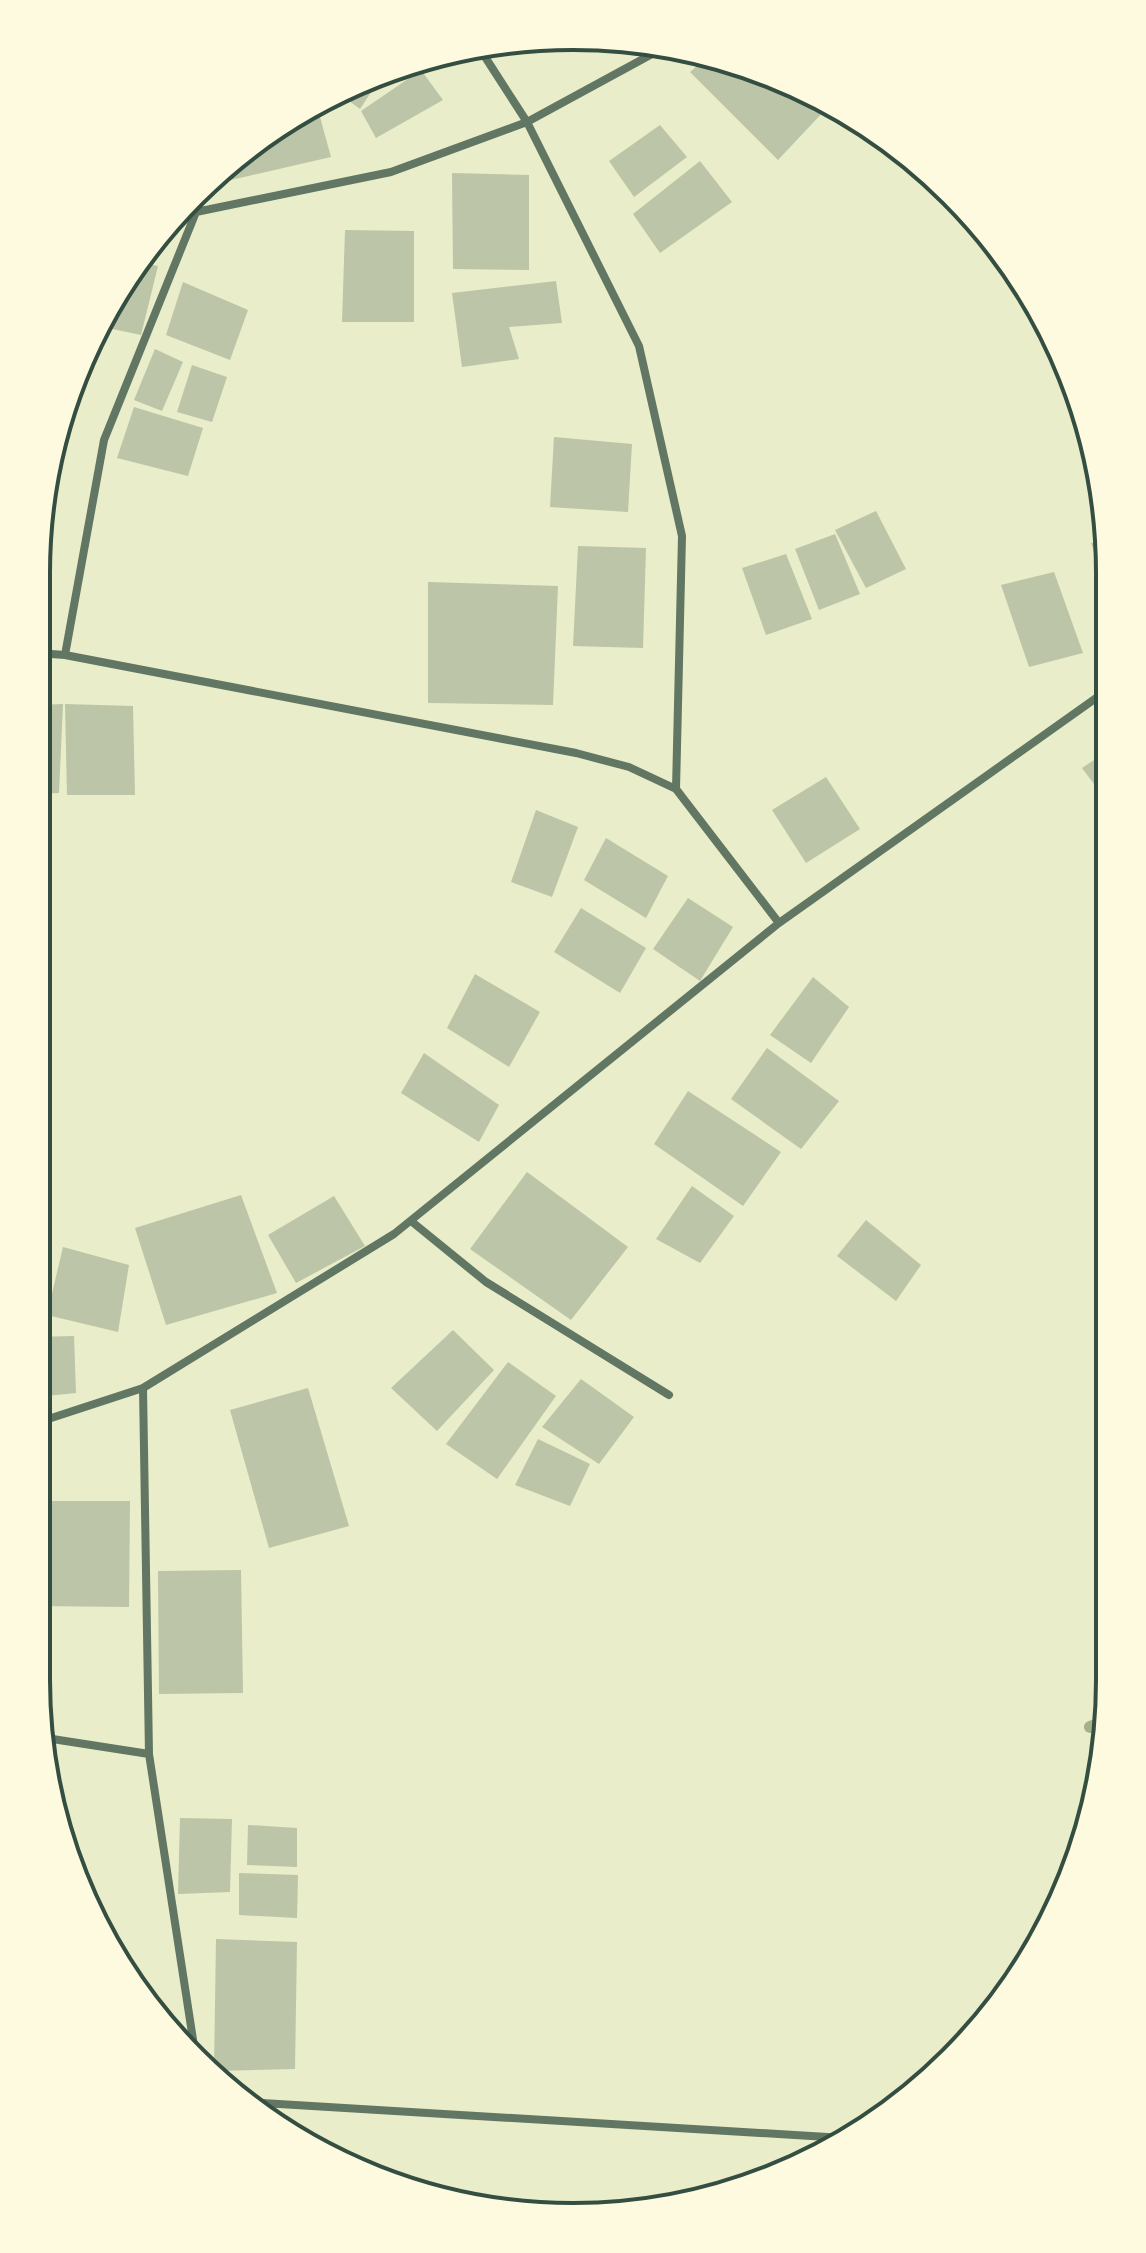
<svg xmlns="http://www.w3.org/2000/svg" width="1146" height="2253" viewBox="0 0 1146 2253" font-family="'Asap Condensed',sans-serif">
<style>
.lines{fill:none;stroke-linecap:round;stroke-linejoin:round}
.stream{stroke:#a3b18a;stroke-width:12}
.building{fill:#bcc5a7}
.minor{stroke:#617663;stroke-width:8}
.rim{fill:none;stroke:#344e41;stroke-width:4}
</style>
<rect width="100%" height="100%" fill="#e9edc9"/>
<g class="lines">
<path class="stream" d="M1090 1727 1108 1721"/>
</g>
<path class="building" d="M711 54 808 90 826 109 778 160 690 72Z
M421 70 443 100 376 138 361 111Z
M385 71 360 109 338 93Z
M320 117 331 157 209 185 219 170 279 126Z
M660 125 687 157 634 197 609 161Z
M700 161 732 202 660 253 633 214Z
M452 173 529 175V270L453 269Z
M345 230 414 231V322H342Z
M137 262 158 266 141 335 98 326Z
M556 281 562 323 509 327 519 359 462 367 452 293Z
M183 282 248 310 230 360 166 335Z
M155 349 183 362 162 411 134 400Z
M192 365 227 377 212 422 177 412Z
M134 407 203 428 188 476 117 458Z
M554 437 632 444 628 512 550 507Z
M876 511 906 569 866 588 835 530Z
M835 534 860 594 819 610 795 549Z
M1105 540 1106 585H1105L1091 543Z
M578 546 646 548 643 648 573 646Z
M786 554 812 619 766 635 742 568Z
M1054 572 1083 653 1029 667 1001 585Z
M428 582 558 586 553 705 428 703Z
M63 704 59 793 37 794V705Z
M65 704 133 706 135 795H67Z
M1106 752V800L1082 768Z
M826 777 860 829 806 863 772 810Z
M536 810 578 827 552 897 511 882Z
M606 838 668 876 646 918 584 880Z
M688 898 733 927 700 981 653 949Z
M581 908 646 948 620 993 554 952Z
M475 974 540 1012 509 1067 447 1028Z
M813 977 849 1007 811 1063 770 1035Z
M767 1048 839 1101 801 1149 731 1099Z
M424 1053 499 1105 479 1142 401 1093Z
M688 1091 781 1152 743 1206 654 1144Z
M527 1172 628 1247 571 1320 470 1249Z
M692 1186 734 1216 700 1263 656 1239Z
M241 1195 277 1293 166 1325 135 1228Z
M334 1196 365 1246 296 1283 268 1235Z
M866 1220 921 1265 896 1301 837 1256Z
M63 1247 129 1265 118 1332 47 1315Z
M453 1330 494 1370 437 1431 391 1388Z
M74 1336 76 1393 36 1397V1337Z
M508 1362 556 1396 497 1479 446 1444Z
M581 1379 634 1417 599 1464 542 1427Z
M308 1388 349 1526 269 1548 230 1410Z
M538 1439 590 1464 570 1506 515 1485Z
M36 1501H130L129 1607 36 1606Z
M241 1570 243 1693 159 1694 158 1571Z
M180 1818 232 1819 230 1892 178 1894Z
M248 1825 297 1828V1867L247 1865Z
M239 1873 298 1875 297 1918 239 1915Z
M216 1939 297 1942 295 2069 214 2071Z"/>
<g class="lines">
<path class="minor" d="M478 46 527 122 639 346 682 536 676 789 779 923
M180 210 196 212 391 172 527 122 665 47
M37 653 65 655 576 753 629 767 676 789
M65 655 104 440 196 212
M411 1221 486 1282 669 1395
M143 1388 149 1754 196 2059
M36 1423 143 1388 394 1234 779 923 1106 691
M46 1738 149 1754
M245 2102 844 2138"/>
</g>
<path d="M0 0H1146V2253H0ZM573 50H573A523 523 0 0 1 1096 573V1680A523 523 0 0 1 573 2203H573A523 523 0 0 1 50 1680V573A523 523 0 0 1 573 50Z" fill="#fefae0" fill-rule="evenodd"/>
<path class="rim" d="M573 50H573A523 523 0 0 1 1096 573V1680A523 523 0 0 1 573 2203H573A523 523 0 0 1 50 1680V573A523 523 0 0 1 573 50Z"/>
</svg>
